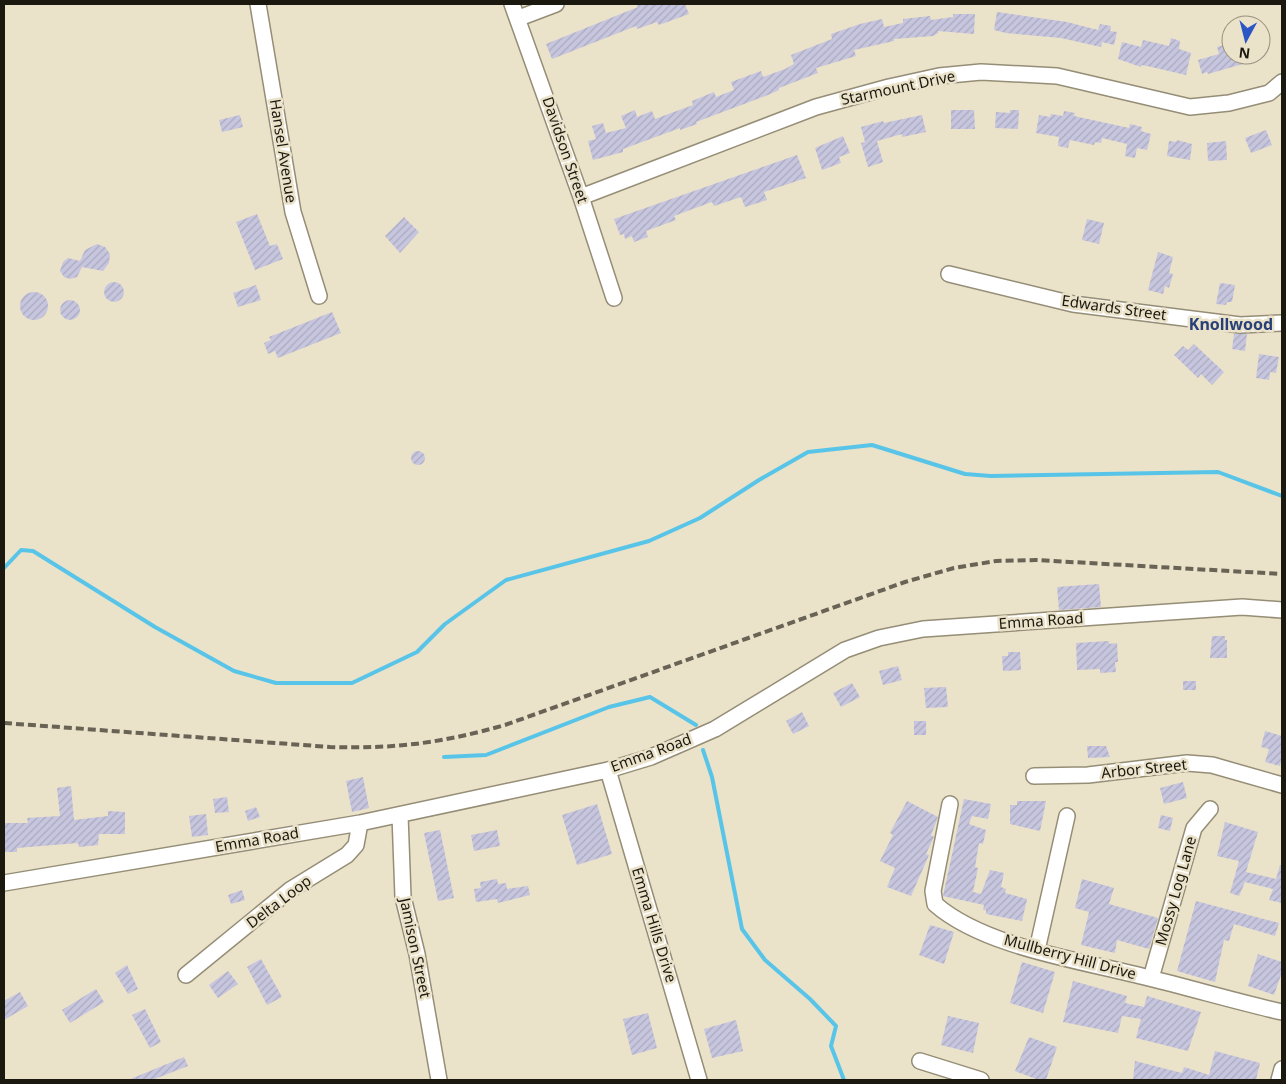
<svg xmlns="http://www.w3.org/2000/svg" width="1286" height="1084" viewBox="0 0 1286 1084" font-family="'Noto Sans',sans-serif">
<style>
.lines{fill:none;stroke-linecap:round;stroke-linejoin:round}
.stream{stroke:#58c5e8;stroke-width:4}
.building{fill:url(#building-hatch)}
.minor-casing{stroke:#958d76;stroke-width:18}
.minor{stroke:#fff;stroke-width:15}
.rail{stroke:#696355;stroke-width:4;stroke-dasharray:8 4;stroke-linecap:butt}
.labels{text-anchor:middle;stroke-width:5;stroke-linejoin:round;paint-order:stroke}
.street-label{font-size:15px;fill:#1b180f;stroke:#ebe2ca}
.neighbourhood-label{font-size:16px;font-weight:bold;fill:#284078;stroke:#ebe2ca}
</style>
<defs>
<pattern id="building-hatch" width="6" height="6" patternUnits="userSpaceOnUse" patternTransform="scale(1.25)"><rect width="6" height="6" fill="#c7c6df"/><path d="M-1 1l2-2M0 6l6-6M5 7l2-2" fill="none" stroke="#aaa9be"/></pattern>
</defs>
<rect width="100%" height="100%" fill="#ebe2ca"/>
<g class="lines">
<path class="stream" d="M4 568 21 550 33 551 155 627 234 671 276 683H352L417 652 445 624 506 580 649 541 700 518 759 480 808 452 872 445 965 474 991 476 1218 472 1282 496
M703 750 712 777 742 929 765 960 810 999 836 1026 831 1046 844 1080
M444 757 486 755 609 707 650 697 696 725"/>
</g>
<path class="building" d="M636 4H685L689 14 659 25 657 22 637 29 636 26 552 59 546 44 638 7Z
M997 12 1067 22 1098 30 1100 24 1111 26 1110 31 1117 32 1114 45 1102 42 1101 47 1061 38 1006 33 994 30Z
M953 14H975L974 34 938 31V33L933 36 894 39V41L854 50 856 56 816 68 818 73 779 88V90L768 95 696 122 697 124 680 130V128L623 149V152L593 160 588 141 596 139 592 126 603 123 606 133 626 128 621 116 635 110 637 117 652 111 655 119 693 105 692 101 714 92 716 97 734 90 731 82 761 71 763 77 785 69 794 64 791 55 832 39 831 34 860 24 882 19 884 27 903 23V19L930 16 931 20 953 17Z
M1171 38 1180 41 1179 49 1191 53 1186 75 1147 66 1141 65V67L1118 59 1122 42 1141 47 1143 40 1169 46Z
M1231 43V55H1240L1243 64 1208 74 1207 72 1202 74 1198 60 1219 54 1217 47Z
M951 110H974L975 129H951Z
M1010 110H1019L1018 129 995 128 996 112 1010 113Z
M1064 111 1075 113 1074 116 1129 128 1130 124 1142 127 1141 131 1151 134 1147 150 1137 148 1135 158 1125 156 1127 144 1102 138 1101 143 1095 142 1094 145 1070 140 1068 148 1058 146 1059 137 1036 133 1039 115 1050 117 1051 114 1063 116Z
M240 115 243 127 222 132 219 120Z
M922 115 926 132 902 137V134L877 141 883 162 868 167 861 143 865 142 861 127 883 121 884 123Z
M1266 130 1272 145 1251 153 1245 138Z
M843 136 850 153 839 157 841 163 822 170 815 148Z
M1177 140 1192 144 1190 160 1167 156 1169 141 1176 142Z
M1226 141 1227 160 1208 161 1207 143Z
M797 155 806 178 764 192 767 200 745 207 741 197 714 206 712 202 690 210 674 216 676 220 646 231 648 237 634 242 632 236 625 239 624 234 620 235 614 219Z
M257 214 270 246 277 244 283 259 255 270 236 222Z
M404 217 419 232 400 253 385 236Z
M1087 219 1104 223 1099 244 1082 240Z
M97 244 105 247 110 254 109 263 103 271 82 267 77 277 70 279 64 277 60 271 63 262 68 258 80 261 85 250Z
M1158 252 1173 257 1169 273 1173 274 1169 288 1165 286 1163 294 1148 290Z
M104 292a10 10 0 1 1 20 0a10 10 0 1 1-20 0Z
M1220 283 1235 285 1232 302H1227L1226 305 1216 304Z
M256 285 261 300 238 307 233 293Z
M20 306a14 14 0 1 1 28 0a14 14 0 1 1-28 0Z
M60 310a10 10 0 1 1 20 0a10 10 0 1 1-20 0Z
M332 312 341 333 278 358 275 351 268 354 264 343 271 340 269 337Z
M1234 334H1247L1245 351 1232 349Z
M1194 344 1224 372 1212 385 1201 374 1198 378 1174 355 1183 346 1188 350Z
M1259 354 1279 357 1276 373 1270 372 1269 380 1256 378Z
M411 458a7 7 0 1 1 14 0a7 7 0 1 1-14 0Z
M1099 584 1101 607 1059 610 1057 587Z
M1212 636H1225V640H1227V658H1210Z
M1109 641V644L1117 643 1118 662H1115L1116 672 1100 673V669L1077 670 1076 643Z
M1008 652H1020L1021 670 1003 671 1002 656H1008Z
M898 666 902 680 883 685 879 671Z
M1183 681H1196V690H1183Z
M852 683 860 697 841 707 833 693Z
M946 687 948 707 926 708 924 688Z
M802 712 809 726 793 734 786 721Z
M914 721H926V735H914Z
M1265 731 1282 736V758L1280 766 1265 762 1269 749 1261 747Z
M1087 746H1106L1110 757 1088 758Z
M363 777 369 808 352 812 346 781Z
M1183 782 1187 798 1164 804 1160 788Z
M71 786 74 820 108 816V811L125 812V834H99L98 845 79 847 78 843 17 848V852H4V823H28L27 818 60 816 57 788Z
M227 797 229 812 215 813 213 799Z
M964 799 991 804 988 819 972 816 969 824 986 830 983 844 979 843 975 867 978 868 973 892 981 894 990 870 1004 873 1001 887 1006 889 1005 893 1027 899 1022 921 986 914V910H983L984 905 943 896Z
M907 801 938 817 931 835 934 837 926 854 929 855 911 896 887 887 895 868 880 861 893 835 890 833Z
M1017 801H1046L1040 831 1010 824V805H1017Z
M597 804 612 854 577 865 562 815Z
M256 807 260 817 248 821 245 811Z
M206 814 208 835 192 837 189 816Z
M1161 815 1173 818 1170 831 1158 828Z
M1225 822 1258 832 1246 872 1276 879 1280 865 1282 866V903L1269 900 1273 889 1245 882 1239 896 1230 893 1239 861 1217 856Z
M440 830 454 898 438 901 424 833Z
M497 830 500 846 474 851 471 835Z
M497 879 498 884 506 883 507 889 528 886 530 895 498 903 497 899 476 902 474 889 481 888 480 882Z
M1082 879 1114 888 1109 904 1158 918 1149 949 1117 940 1115 953 1081 945 1089 912 1075 908Z
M242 890 245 900 231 904 228 895Z
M1196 901 1279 923 1275 936 1234 924 1229 941 1224 940 1215 982 1177 971Z
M930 925 954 932 944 964 919 955Z
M1258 954 1282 962V972L1274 995 1248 986Z
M261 959 282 997 267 1005 247 967Z
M1022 962 1055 972 1043 1013 1010 1003Z
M127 965 138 989 128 994 115 973Z
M228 971 238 984 218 998 209 985Z
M1073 981 1127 996 1125 1003 1144 1007 1147 996 1201 1012 1188 1051 1136 1038 1141 1019 1122 1016 1118 1033 1063 1022Z
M96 989 104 1002 70 1023 62 1010Z
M20 992 28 1006 4 1020V1001Z
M145 1009 161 1042 150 1048 132 1015Z
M648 1013 657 1048 632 1055 623 1019Z
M948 1016 979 1023 973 1053 941 1045Z
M736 1020 743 1051 712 1058 704 1029Z
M1029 1037 1057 1047 1046 1080H1039L1015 1071Z
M1215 1051 1260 1063 1256 1080H1133L1135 1061 1182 1073 1184 1067 1209 1075Z
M184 1057 188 1066 152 1080H128Z"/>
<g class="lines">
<defs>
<path id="minor" d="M258 4 293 212 319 296
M512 4 581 197 614 298
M519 18 556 4
M581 197 816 107 889 87 939 76 981 72 1057 76 1190 107 1229 103 1269 93 1282 82
M949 274 1073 304 1240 325 1282 323
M608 770 699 1080
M1034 776 1088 775 1187 763 1212 765 1282 785
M950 804 933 891 935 904C985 948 1085 961 1149 978 1194 989 1238 1002 1282 1012
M400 815 403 897 417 954 439 1080
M4 883 360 823 608 770 651 757 715 729 845 650 879 638 923 629 1242 607 1282 610
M1037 950 1067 816
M186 975 290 890 347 855 356 845 360 823
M1151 978 1194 828 1210 809
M920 1061 981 1080
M1279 1080 1282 1069"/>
</defs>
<use href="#minor" class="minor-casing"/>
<use href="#minor" class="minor"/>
<path class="rail" d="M4 723 330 747C395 749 442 743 505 725L905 582 954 568 996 561 1036 560 1282 574"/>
</g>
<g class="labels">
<g class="street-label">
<text transform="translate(898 88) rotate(-12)" y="5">Starmount Drive</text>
<text transform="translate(565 150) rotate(71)" y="5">Davidson Street</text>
<text transform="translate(283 151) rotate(81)" y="5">Hansel Avenue</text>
<text transform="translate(1114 308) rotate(8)" y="5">Edwards Street</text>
<text transform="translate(1041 621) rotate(-4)" y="5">Emma Road</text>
<text transform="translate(651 753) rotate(-20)" y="5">Emma Road</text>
<text transform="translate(1144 769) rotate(-6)" y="5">Arbor Street</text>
<text transform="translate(257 840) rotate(-10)" y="5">Emma Road</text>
<text transform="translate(1176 891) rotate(-74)" y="5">Mossy Log Lane</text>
<text transform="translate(279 902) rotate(-37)" y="5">Delta Loop</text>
<text transform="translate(654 925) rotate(73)" y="5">Emma Hills Drive</text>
<text transform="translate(415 948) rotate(78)" y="5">Jamison Street</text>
<text transform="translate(1070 957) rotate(15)" y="5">Mullberry Hill Drive</text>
</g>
<g class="neighbourhood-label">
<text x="1231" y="330">Knollwood</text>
</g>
</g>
<rect width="1286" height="1084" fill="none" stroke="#1b180f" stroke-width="10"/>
<g transform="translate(1246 40) rotate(187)"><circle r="24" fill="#ebe2ca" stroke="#98917f"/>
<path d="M0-4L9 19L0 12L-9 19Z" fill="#2d56c5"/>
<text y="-8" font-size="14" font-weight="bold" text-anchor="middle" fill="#1b180f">N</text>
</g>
</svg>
